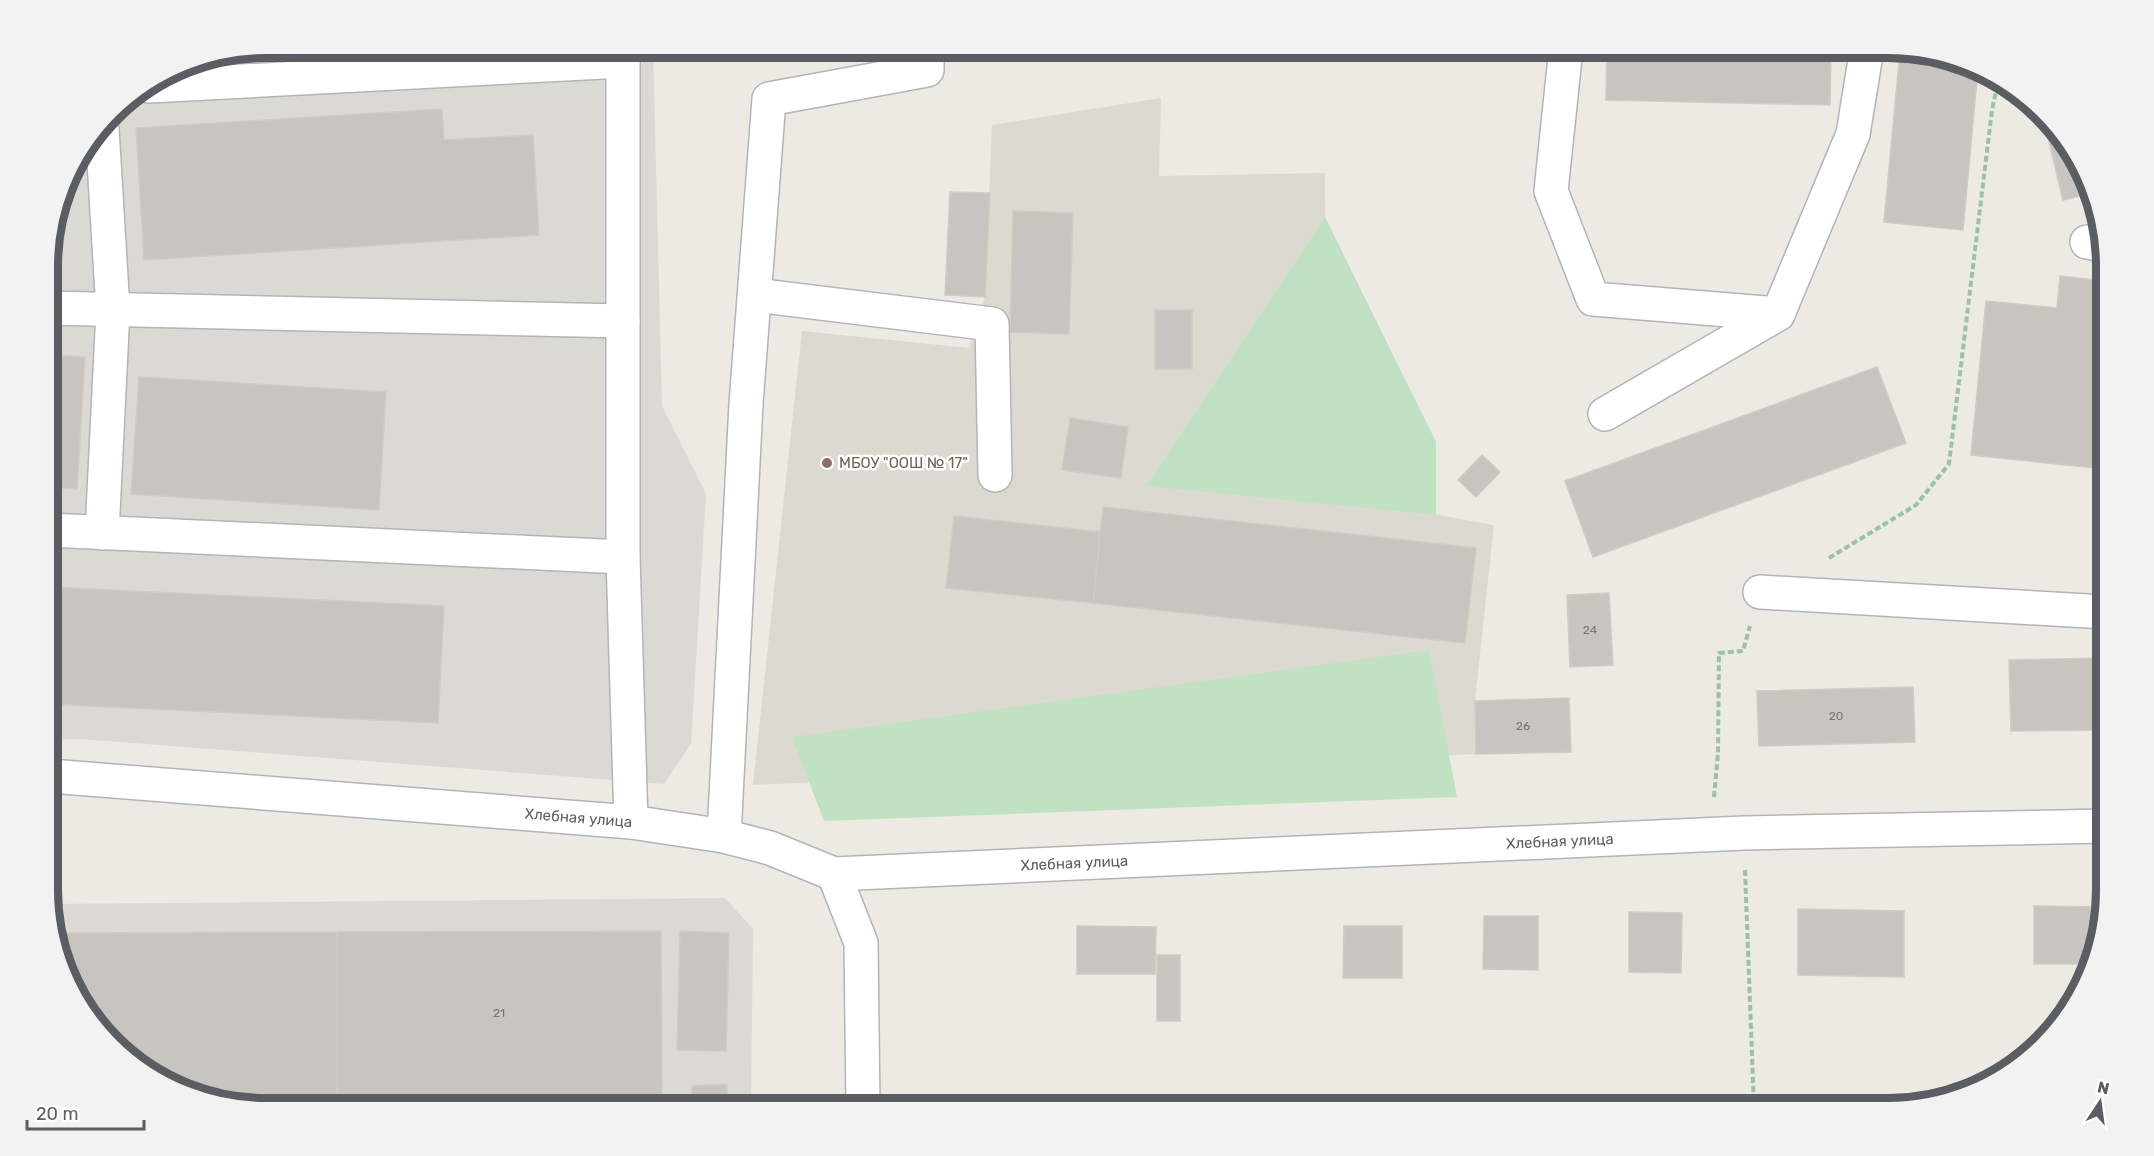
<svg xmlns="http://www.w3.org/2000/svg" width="2154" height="1156" viewBox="0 0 2154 1156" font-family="Rubik,sans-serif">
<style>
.industrial{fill:#dbd9d4}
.education{fill:#dcd9d0}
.green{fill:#c0e2c2}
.building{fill:#c8c4bf;stroke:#d0ccc1;stroke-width:1.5}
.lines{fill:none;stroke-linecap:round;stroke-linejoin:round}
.minor-casing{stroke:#b2b4b9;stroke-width:36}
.path{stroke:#9ac2a8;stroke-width:4;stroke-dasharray:6 3;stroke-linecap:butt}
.minor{stroke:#fff;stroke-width:33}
.education-dot{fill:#8d6e63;stroke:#fff;stroke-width:2}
.labels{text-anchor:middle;stroke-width:5;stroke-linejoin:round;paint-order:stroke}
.number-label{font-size:12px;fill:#767779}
.education-label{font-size:15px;fill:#785e54;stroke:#fff;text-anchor:start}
.street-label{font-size:15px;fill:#5a5d62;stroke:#fff}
.rim{fill:none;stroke:#5a5d62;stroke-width:8}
</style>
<rect width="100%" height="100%" fill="#eceae2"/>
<path class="industrial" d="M266 48H653L662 406 706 494 691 744 664 784 81 739 50 740 48 252 70 170 122 102 183 64Z
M725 898 753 929 751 1108H266L169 1085 93 1022 50 919V904Z"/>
<path class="education" d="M1161 98 1159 176 1325 173 1326 419 1319 494 1494 525 1475 700 1476 754 753 785 802 331 969 348 985 297 992 125Z"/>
<path class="green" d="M1325 217 1436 442V515L1146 486Z
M1429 650 1457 797 824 821 792 737Z"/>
<path class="building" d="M1607 48H1831L1830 105 1606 100Z
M1900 51 1978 69 1963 230 1884 222Z
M442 109 444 140 533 135 539 235 144 260 136 128Z
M2045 125 2069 145 2088 194 2063 200Z
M950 192 990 193 985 297 945 295Z
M1013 211 1073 213 1069 334 1010 332Z
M2060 276 2104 281 2105 469 1971 455 1986 301 2057 308Z
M1155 310H1192V369H1155Z
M49 355 85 357 77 489 49 487Z
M1877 367 1906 443 1593 557 1565 481Z
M139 377 386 392 379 510 131 494Z
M1070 418 1128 427 1121 478 1062 470Z
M1482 455 1500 472 1476 497 1458 480Z
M1103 507 1476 548 1465 643 1093 603Z
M954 516 1100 532 1093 603 946 588Z
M49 587 444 606 438 723 49 704Z
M1609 593 1613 665 1570 667 1567 595Z
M2105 658 2106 730 2011 731 2009 660Z
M1913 687 1915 742 1759 746 1757 691Z
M1569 698 1571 752 1476 754 1475 701Z
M2034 906 2102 907 2089 964H2034Z
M1798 909 1904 911V977L1798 975Z
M1629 912 1682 913 1681 973 1629 972Z
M1484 916H1538V970L1483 969Z
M1077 926 1156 927 1155 974H1077Z
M1344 926H1402V978H1343Z
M661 931 662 1095 337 1096V932Z
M680 931 729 933 726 1051 677 1050Z
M337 932V1096L217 1097 169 1085 93 1022 56 933Z
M1157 955H1180V1021H1157Z
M727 1084 728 1108H692V1086Z
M1597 1101 1675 1102V1108H1597Z"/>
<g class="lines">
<defs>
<g id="minor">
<path d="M625 48 623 61V557L631 822"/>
<path d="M1566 48 1551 191 1593 299 1778 314"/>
<path d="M149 86 623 61"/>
<path d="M102 129 113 310 102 533"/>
<path d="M2087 242 2104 245"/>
<path d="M755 295 992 324 995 475"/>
<path d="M49 308 623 321"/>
<path d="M1605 414 1778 314 1853 134 1867 48"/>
<path d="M49 530 623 557"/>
<path d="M1760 592 2105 612"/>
<path id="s1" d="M50 776 631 822 724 836 770 848 834 874 1744 833 2106 826"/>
<path d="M724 836 746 404 769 99 927 70V48"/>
<path d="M834 874 861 943 863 1108"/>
</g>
</defs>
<use href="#minor" class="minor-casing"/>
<path class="path" d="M1829 558 1916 505 1949 464 1992 110 1998 82
M1714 797 1718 753 1719 653 1743 651 1750 626
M1745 870 1754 1108"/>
<use href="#minor" class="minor"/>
</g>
<circle class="education-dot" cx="827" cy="463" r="6"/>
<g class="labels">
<g class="number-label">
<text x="1590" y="634">24</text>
<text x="1836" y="720">20</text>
<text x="1523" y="730">26</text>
<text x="499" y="1017">21</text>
</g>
<g class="education-label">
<text x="839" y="468">МБОУ "ООШ № 17"</text>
</g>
<g class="street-label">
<text dy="5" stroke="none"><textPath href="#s1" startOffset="530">Хлебная улица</textPath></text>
<text dy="5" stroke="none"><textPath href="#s1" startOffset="1520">Хлебная улица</textPath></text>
<text dy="5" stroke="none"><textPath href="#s1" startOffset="1034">Хлебная улица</textPath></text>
</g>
</g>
<path d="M0 0H2154V1156H0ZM266 58H1888A208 208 0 0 1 2096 266V890A208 208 0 0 1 1888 1098H266A208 208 0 0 1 58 890V266A208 208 0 0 1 266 58Z" fill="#f2f2f2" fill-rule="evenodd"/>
<path class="rim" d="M266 58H1888A208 208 0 0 1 2096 266V890A208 208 0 0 1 1888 1098H266A208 208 0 0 1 58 890V266A208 208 0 0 1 266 58Z"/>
<g transform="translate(2100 1102) rotate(13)" stroke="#ffffff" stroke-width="4.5" paint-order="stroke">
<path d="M0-4.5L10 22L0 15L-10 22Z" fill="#5a5d62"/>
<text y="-9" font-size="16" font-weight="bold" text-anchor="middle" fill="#5a5d62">N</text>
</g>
<path d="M27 1120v9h117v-9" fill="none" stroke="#5a5d62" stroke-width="3"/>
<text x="36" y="1120" font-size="18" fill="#5a5d62" stroke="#ffffff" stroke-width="4.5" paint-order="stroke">20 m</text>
</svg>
